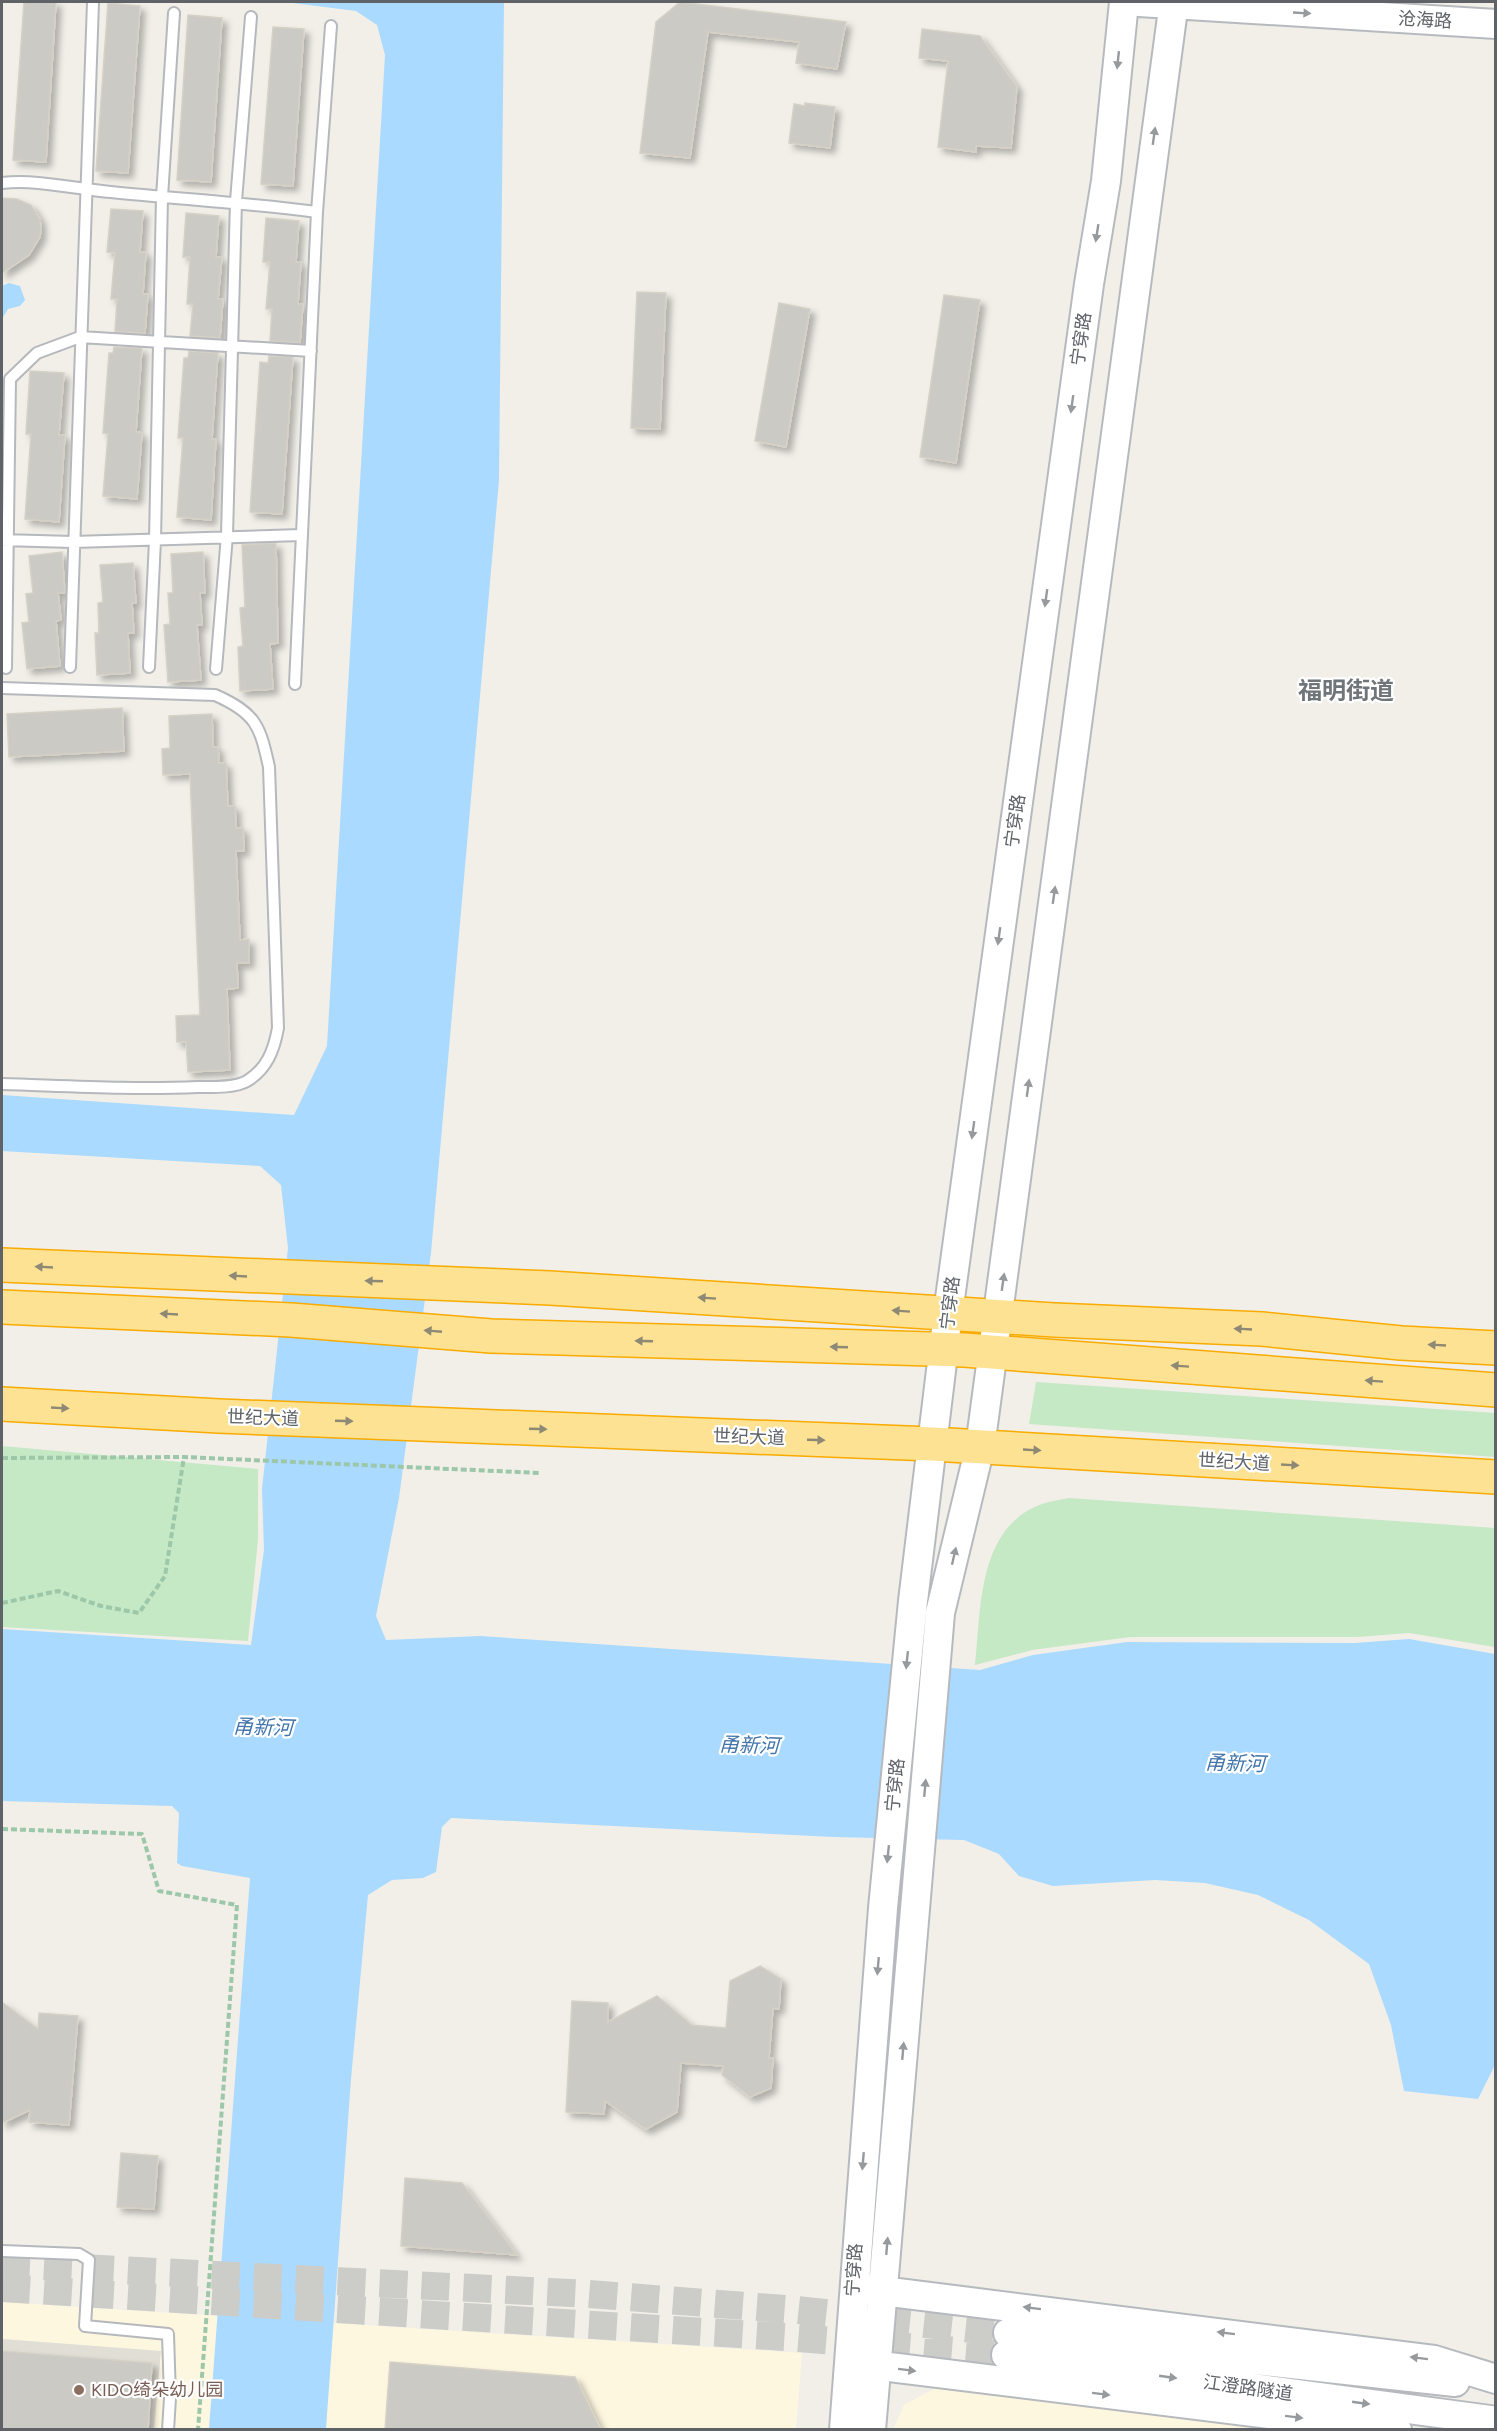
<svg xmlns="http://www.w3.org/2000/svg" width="1497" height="2431" viewBox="0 0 1497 2431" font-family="Figtree,'Noto Sans SC',sans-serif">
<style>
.commercial{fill:#fef7e0}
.education{fill:#e1ded6}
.green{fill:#c5e8c5}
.water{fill:#aadaff}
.building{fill:#cccac5;stroke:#d6d1c6;stroke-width:1.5;filter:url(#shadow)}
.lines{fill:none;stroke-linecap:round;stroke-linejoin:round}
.secondary-tunnel{stroke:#ccccc8;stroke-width:28;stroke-dasharray:28 14;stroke-linecap:butt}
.lane-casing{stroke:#b5b8bc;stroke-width:14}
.secondary-casing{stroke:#b6babf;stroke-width:32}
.highway-casing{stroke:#f9ab00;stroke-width:36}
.path{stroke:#9cc7a9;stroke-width:4;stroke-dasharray:6 3;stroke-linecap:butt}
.lane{stroke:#fff;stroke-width:10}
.secondary{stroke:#fff;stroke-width:28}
.highway{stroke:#fde293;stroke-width:33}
.oneway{fill:#979a9d}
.oneway2{fill:#8e8975}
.education-dot{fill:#8d6e63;stroke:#fff;stroke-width:2}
.labels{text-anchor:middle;stroke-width:4.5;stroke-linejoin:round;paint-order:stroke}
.street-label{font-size:18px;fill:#5f6368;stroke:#fff}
.education-label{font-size:18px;fill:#785e54;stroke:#fff;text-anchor:start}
.water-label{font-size:20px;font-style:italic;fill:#4174aa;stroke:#fff}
.district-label{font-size:24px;font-weight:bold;fill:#70757a;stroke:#fff}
</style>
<defs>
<filter id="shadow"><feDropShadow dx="5" dy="5" stdDeviation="3" flood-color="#0004"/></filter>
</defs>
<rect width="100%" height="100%" fill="#f1efe8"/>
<path class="commercial" d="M2 2302 802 2353 796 2429H154L160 2351 2 2339Z
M945 2383 1338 2430H893L904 2405Z"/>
<path class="education" d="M2 2339 161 2351 154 2429H2Z"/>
<path class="green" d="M1036 1382 1495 1413V1457L1029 1424Z
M2 1446 258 1469V1539L248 1641 2 1627Z
M1069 1498 1495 1528V1647L1409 1633 1357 1637H1130L1032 1650 975 1665C981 1610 977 1527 1042 1504 1050 1501 1060 1500 1069 1498Z"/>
<path class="water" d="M285 2H504L499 480 431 1253 399 1498 376 1616 386 1640 480 1636 980 1670 1033 1655 1127 1642 1355 1643 1409 1639 1495 1654V2065L1478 2099 1404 2091 1391 2025 1369 1964 1309 1920 1258 1895 1205 1883 1155 1880 1053 1886 1019 1876 999 1854 964 1840 834 1837 451 1818 442 1827 436 1872 423 1878 392 1880 368 1895 351 2079 326 2429H209L250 1878 182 1866 177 1863 179 1813 172 1806 2 1801V1629L251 1645 264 1550 262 1489 288 1248 281 1185 260 1166 2 1151V1095L294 1115 327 1046 385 55 377 25 356 11Z
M9 283 20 286 25 300 20 306 8 309 2 319V286Z"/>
<path class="building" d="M24 2H56L46 162 13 160Z
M680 2 846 22 837 69 796 63 799 42 708 32 690 158 640 153 656 22Z
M108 3 140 6 128 173 96 171Z
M188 15 222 18 211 182 177 180Z
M273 27 304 29 293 186 261 184Z
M922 29 980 36 1017 87 1011 148 976 146V152L938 147 948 61 919 58Z
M805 103 835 107 830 148 789 143 794 104 805 106Z
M2 198 17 199 31 205 40 219 41 229 40 237 29 255 2 273Z
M111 209 143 211 140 252H146L143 294H148L145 333 115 332 117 299H111L115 253 107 252Z
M186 213 219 216 216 257H222L218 299H223L220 338 190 336 193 304H187L190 257H183Z
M266 218 299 221 296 262H301L298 304H303L300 343 270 341 272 309H266L270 262H263Z
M637 292 666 293 660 429 631 428Z
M944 295 980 300 956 463 920 457Z
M779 303 810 309 786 447 755 441Z
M114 347 142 348 136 432 142 433 137 499 103 496 108 434 103 433 109 353H113Z
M189 351 218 353 212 439H216L211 520 177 517 183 438H178L184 358H188Z
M269 356 293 357 282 514 250 512 260 362 268 363Z
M30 371 64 373 59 435H65L59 522 25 519 31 434H26Z
M276 543 278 643 270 644 273 689 240 691 238 647 243 646 240 608 245 607 242 545Z
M62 552 65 593H58L61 620 56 621 60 666 27 669 22 623 29 622 26 594 33 593 29 556Z
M203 552 205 593H200L202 625H197L201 680 168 682 164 625 170 624 168 593H173L171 554Z
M133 563 136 603H132L134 633H128L130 673 97 675 95 633H99L98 603 103 602 100 565Z
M122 708 124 751 9 757 7 714Z
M212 714 213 747H218L219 763H226L228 806H235L236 828H243L244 851H236L240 940 249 939V963H237L238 988 227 989 230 1070 188 1072 186 1042H177L176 1016 200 1015 190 774 163 775 162 749 170 748 169 716Z
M760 1966 781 1979 779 2009 773 2008 769 2058H773L771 2088 750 2097 722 2075 723 2066 681 2063 677 2112 646 2129 605 2101 604 2114 566 2112 572 2001 608 2003V2022L657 1996 692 2025 726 2028 730 1981Z
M2 2002 38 2029 39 2013 78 2016 69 2125 29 2122 30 2110 2 2123Z
M121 2153 158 2156 154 2209 117 2207Z
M405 2178 462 2183 517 2255 401 2246Z
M2 2351 152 2363 148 2430H2Z
M390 2362 575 2377 601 2430H385Z"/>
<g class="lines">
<path class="secondary-tunnel" d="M2 2264 589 2294 797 2310 1008 2333
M2 2288 786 2337 1006 2355"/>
<defs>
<path id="lane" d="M2 183C38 179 75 189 111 192 180 199 248 203 317 212
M2 540 73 542 301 535
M70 667 93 2
M149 667 155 540 162 197 174 13
M6 668 10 379 37 353 80 337 311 351
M216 669 227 535 236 201 251 17
M295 684 317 212 331 26
M2 688 215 695C256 713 260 726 269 767L278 1028C274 1050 267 1069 247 1081 235 1088 212 1087 198 1087 132 1090 67 1086 2 1084
M2 2251 79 2254 89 2260 85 2326 168 2334 170 2398 168 2430"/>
<path id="secondary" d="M1139 2 1496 24
M866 2289 1434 2360 1496 2379
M1008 2333 1455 2382
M1006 2355 1490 2420 1489 2430
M857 2363 1397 2430
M844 2430 883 1908 913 1601 948 1313 1089 284 1106 181 1124 2
M871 2430 940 1613 980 1447 1174 2"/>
<path id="highway" d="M2 1265 550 1288 1054 1320 1262 1329 1401 1343 1496 1348
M2 1307 291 1320 491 1336 964 1350 1496 1390
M2 1404 219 1416 932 1444 1496 1477"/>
</defs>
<use href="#lane" class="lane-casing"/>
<use href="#secondary" class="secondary-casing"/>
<use href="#highway" class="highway-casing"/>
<path class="path" d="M2 1458 184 1457 540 1473
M2 1603 58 1591 101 1606 139 1613 165 1576 184 1457
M2 1829 142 1834 159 1891 237 1905 198 2430"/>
<use href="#lane" class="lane"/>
<use href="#secondary" class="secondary"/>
<use href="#highway" class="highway"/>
</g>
<defs><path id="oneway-solid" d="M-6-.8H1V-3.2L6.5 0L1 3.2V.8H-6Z" transform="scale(1.5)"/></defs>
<g class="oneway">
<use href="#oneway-solid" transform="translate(1302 13) rotate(3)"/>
<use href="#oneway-solid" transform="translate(1118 60) rotate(96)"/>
<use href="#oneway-solid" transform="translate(1154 136) rotate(-82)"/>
<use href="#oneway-solid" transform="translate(1097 233) rotate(99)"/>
<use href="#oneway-solid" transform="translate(1072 404) rotate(98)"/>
<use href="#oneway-solid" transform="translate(1046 598) rotate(98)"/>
<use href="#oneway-solid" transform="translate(1054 895) rotate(-82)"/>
<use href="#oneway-solid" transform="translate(999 936) rotate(98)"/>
<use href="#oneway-solid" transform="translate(1028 1088) rotate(-82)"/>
<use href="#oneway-solid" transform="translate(973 1130) rotate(98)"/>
<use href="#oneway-solid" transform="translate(1003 1282) rotate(-82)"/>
<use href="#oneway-solid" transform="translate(954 1556) rotate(-77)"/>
<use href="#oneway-solid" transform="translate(907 1660) rotate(96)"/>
<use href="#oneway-solid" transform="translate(925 1788) rotate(-85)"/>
<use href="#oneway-solid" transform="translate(888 1854) rotate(96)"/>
<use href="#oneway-solid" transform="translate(878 1966) rotate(95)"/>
<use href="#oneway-solid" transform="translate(903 2051) rotate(-85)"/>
<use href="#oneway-solid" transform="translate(863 2161) rotate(95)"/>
<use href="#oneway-solid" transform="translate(887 2246) rotate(-85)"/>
<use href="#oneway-solid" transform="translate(1032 2308) rotate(-173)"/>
<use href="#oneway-solid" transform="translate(1226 2333) rotate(-173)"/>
<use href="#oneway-solid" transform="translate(1419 2358) rotate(-173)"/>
<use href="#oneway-solid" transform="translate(907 2370) rotate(7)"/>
<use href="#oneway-solid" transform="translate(1168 2377) rotate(8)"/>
<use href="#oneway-solid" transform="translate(1101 2394) rotate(7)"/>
<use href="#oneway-solid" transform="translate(1361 2403) rotate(8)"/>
<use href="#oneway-solid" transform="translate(1294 2417) rotate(7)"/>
</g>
<g class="oneway2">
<use href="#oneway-solid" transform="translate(44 1267) rotate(-177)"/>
<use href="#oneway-solid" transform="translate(238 1276) rotate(-177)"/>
<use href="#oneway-solid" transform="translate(374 1281) rotate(-178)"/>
<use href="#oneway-solid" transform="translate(707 1298) rotate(-176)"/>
<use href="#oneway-solid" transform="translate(901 1311) rotate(-176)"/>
<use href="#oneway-solid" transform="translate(169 1314) rotate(-177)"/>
<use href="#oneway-solid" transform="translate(1243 1329) rotate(-177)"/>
<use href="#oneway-solid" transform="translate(433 1331) rotate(-175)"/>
<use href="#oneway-solid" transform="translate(644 1341) rotate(-178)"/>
<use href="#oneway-solid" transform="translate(1437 1345) rotate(-177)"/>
<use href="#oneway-solid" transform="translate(839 1347) rotate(-178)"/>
<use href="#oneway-solid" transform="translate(1180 1366) rotate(-176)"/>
<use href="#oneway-solid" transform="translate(1374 1381) rotate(-176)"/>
<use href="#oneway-solid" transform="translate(60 1408) rotate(3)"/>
<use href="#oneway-solid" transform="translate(344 1421) rotate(2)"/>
<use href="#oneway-solid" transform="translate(538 1429) rotate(2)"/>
<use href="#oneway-solid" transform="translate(816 1440) rotate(2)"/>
<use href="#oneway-solid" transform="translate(1032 1450) rotate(3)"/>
<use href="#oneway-solid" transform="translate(1290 1465) rotate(3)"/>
</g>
<circle class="education-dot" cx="79" cy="2390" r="6"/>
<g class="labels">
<g class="street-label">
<text transform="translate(1425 20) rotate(3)" y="6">沧海路</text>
<text transform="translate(1081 339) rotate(-82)" y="6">宁穿路</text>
<text transform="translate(1015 821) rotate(-82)" y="6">宁穿路</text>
<text transform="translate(950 1303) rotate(-83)" y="6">宁穿路</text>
<text transform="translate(263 1418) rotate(2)" y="6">世纪大道</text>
<text transform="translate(749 1437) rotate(2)" y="6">世纪大道</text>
<text transform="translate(1234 1462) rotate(3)" y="6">世纪大道</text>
<text transform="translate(895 1785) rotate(-84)" y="6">宁穿路</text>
<text transform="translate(854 2270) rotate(-86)" y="6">宁穿路</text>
<text transform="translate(1248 2388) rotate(8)" y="6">江澄路隧道</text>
</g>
<g class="education-label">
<text x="91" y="2396">KIDO绮朵幼儿园</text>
</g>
<g class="water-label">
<text transform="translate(263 1727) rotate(2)" y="7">甬新河</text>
<text transform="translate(749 1745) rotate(2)" y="7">甬新河</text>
<text transform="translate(1235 1763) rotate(2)" y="7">甬新河</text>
</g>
<g class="district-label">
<text x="1346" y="699">福明街道</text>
</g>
</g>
<rect width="1497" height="2431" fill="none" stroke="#5f6368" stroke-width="6"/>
</svg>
